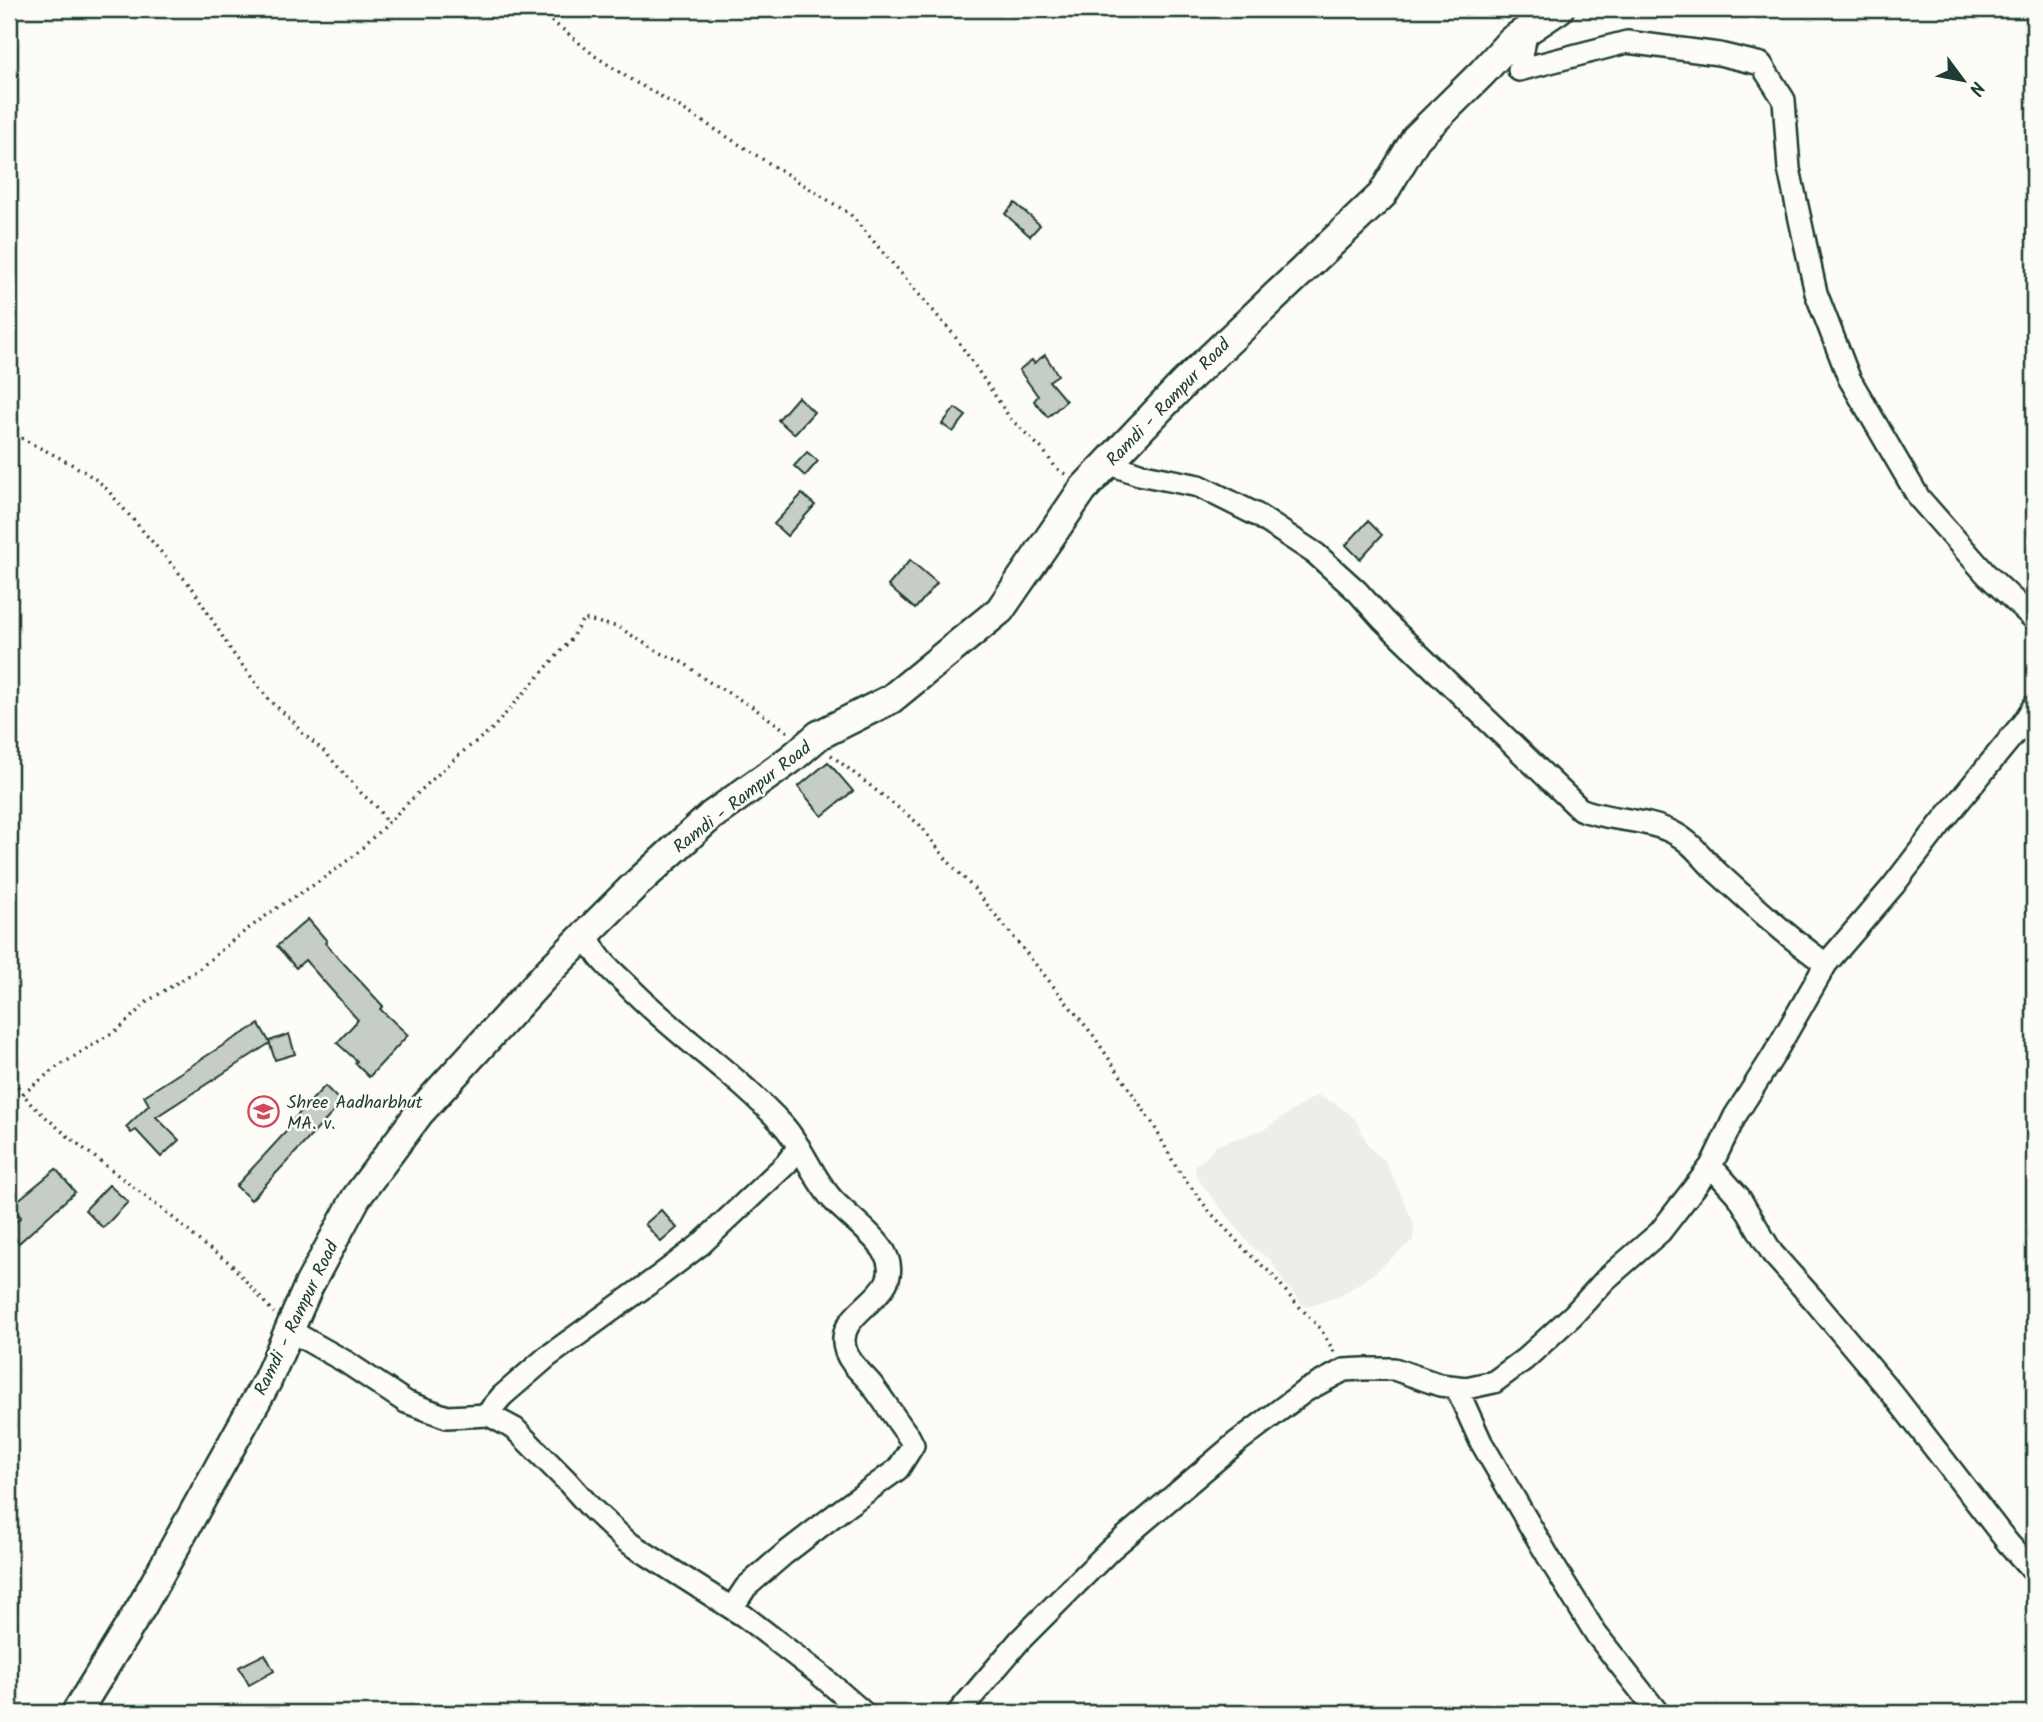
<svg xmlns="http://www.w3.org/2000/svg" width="2043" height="1722" viewBox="0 0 2043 1722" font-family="Kalam,sans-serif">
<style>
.built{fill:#eceee9}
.building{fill:#c6cdc7;stroke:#1f3d34;stroke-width:2}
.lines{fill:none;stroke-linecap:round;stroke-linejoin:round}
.minor-casing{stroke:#1f3d34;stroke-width:26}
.major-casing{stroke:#1f3d34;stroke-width:33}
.path{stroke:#1f3d34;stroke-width:3.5;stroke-dasharray:2 5;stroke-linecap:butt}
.minor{stroke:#fdfcf7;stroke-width:21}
.major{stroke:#fdfcf7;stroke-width:28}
.labels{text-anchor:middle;stroke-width:5;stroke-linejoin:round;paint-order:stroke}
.street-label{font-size:18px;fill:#1f3d34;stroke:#fdfcf7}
.poi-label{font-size:18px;fill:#1f3d34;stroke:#fdfcf7;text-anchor:start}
</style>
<rect width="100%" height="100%" fill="#fdfcf7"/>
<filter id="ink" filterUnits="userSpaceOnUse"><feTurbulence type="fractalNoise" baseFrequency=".0143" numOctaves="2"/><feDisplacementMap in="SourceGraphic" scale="14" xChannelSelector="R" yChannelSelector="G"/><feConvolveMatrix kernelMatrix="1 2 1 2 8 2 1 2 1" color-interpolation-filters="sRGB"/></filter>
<g filter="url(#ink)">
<path class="built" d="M1317 1095 1338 1105 1356 1120 1369 1147 1384 1160 1393 1177 1414 1224 1413 1240 1375 1272 1341 1296 1307 1307 1303 1305 1284 1282 1270 1259 1253 1248 1216 1202 1196 1176 1195 1165 1206 1158 1217 1145 1263 1130Z"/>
<path class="building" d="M1015 203 1040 225 1030 236 1005 214Z
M1045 355 1058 375 1049 381 1066 401 1048 417 1034 401 1038 396 1019 370 1032 360 1034 363Z
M798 397 814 412 794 434 778 420Z
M955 408 966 416 953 432 942 424Z
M807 452 818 461 805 476 794 466Z
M802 494 815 505 787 536 774 524Z
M1368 521 1382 535 1360 559 1346 545Z
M910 560 937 583 915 609 888 586Z
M828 762 853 791 822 816 798 787Z
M308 919 327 941 325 943 383 1006 380 1009 408 1035 369 1077 355 1063 357 1061 337 1043 358 1020 305 960 296 968 277 946Z
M259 1024 270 1043 156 1117 179 1140 161 1157 136 1130 131 1133 126 1127 149 1105 144 1096 225 1044Z
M289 1034 295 1054 275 1060 269 1041Z
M325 1086 342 1103 251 1200 236 1186 294 1123 292 1121Z
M56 1169 75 1192 19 1243 9 1232V1228L21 1217 11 1206Z
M109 1185 128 1202 103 1228 85 1210Z
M661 1210 677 1228 661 1242 645 1224Z
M265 1654 274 1671 249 1685 239 1667Z"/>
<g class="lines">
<defs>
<path id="minor" d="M1527 30 1519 70 1627 42 1719 54 1761 64 1784 100 1789 169 1816 293 1849 378 1919 498 1986 574 2034 619
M1108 463 1139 474 1199 486 1257 515 1316 554 1357 591 1383 620 1580 809C1610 821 1645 818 1674 833 1692 842 1704 860 1718 873 1753 905 1788 937 1826 964L1893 886 1942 822 2023 723 2034 706
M587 933C589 939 592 946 596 952 604 965 618 976 629 987 677 1036 736 1074 783 1125 803 1147 812 1177 833 1200 846 1214 877 1237 885 1253 909 1299 830 1308 846 1352 851 1365 863 1374 872 1385 885 1402 896 1420 909 1437L913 1445 898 1469 844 1508 783 1555 746 1587 732 1608
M1711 1166 1739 1197 1772 1253 1813 1299 1895 1397 2008 1543 2034 1572
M289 1330 346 1362 406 1402 447 1417 489 1415 515 1429 566 1480 591 1508 626 1541 744 1616 818 1673 864 1713
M1456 1387 1481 1442 1552 1563 1596 1634 1658 1713
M491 1409 502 1396 547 1357 658 1277 700 1245 786 1164 799 1147
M958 1713 1020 1640 1111 1549 1236 1443 1305 1391 1344 1370 1363 1369H1394L1440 1385 1466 1388 1494 1382 1525 1359 1573 1315 1606 1279 1660 1232 1711 1166 1735 1116 1772 1058 1826 964"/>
<path id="major" d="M76 1713 142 1606 267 1381 309 1285 356 1198 420 1112 548 972 633 887 711 816 791 759 819 735 891 699 1000 610 1083 489 1184 383 1382 195 1416 138 1482 73 1511 41 1559 9"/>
</defs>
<use href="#minor" class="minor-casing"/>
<use href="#major" class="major-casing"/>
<path class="path" d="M534 9 565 31 595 56 633 81 678 106 850 214 954 335 1010 418 1043 450 1056 468 1065 474
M9 431C40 450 75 462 104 486L193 589 232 652 270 701 293 721 301 732 325 752 362 794 376 806 387 823
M831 755 919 824 947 860 976 891 1093 1035 1153 1124 1176 1167 1209 1211 1249 1254 1273 1275 1292 1299 1320 1328 1336 1355
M9 1075 31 1104 65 1134 177 1221 204 1245 230 1263 274 1313
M23 1094 54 1069 120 1028 148 1001 199 969 237 937 278 907 317 883 355 855 420 791 460 754 492 729 569 642 583 619 618 627 659 652 684 663 706 680 751 706 788 732"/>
<use href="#minor" class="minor"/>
<use href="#major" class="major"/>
</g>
</g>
<defs>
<symbol id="school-ring" viewBox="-11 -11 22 22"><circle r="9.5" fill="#fdfcf7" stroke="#d1495b" stroke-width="1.5"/><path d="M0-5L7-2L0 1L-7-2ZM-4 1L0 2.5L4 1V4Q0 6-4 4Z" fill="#d1495b"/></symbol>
</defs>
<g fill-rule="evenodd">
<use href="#school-ring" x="246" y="1094" width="35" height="35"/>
</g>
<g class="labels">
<g class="street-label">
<text transform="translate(1168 402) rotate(-46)" y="6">Ramdi - Rampur Road</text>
<text transform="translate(742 797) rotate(-38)" y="6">Ramdi - Rampur Road</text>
<text transform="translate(296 1318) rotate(-64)" y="6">Ramdi - Rampur Road</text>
</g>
<g class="poi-label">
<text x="287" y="1108">Shree Aadharbhut<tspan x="287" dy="21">MA. v.</tspan></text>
</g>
</g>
<rect width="2043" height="1722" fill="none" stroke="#fdfcf7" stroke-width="35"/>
<rect x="18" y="18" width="2008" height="1687" fill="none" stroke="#1f3d34" stroke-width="2.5" filter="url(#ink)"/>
<g transform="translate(1963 80) rotate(122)" stroke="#fdfcf7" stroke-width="5" paint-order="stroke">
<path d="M0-5L12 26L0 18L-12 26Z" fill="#1f3d34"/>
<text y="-10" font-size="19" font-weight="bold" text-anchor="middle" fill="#1f3d34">N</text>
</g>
</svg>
